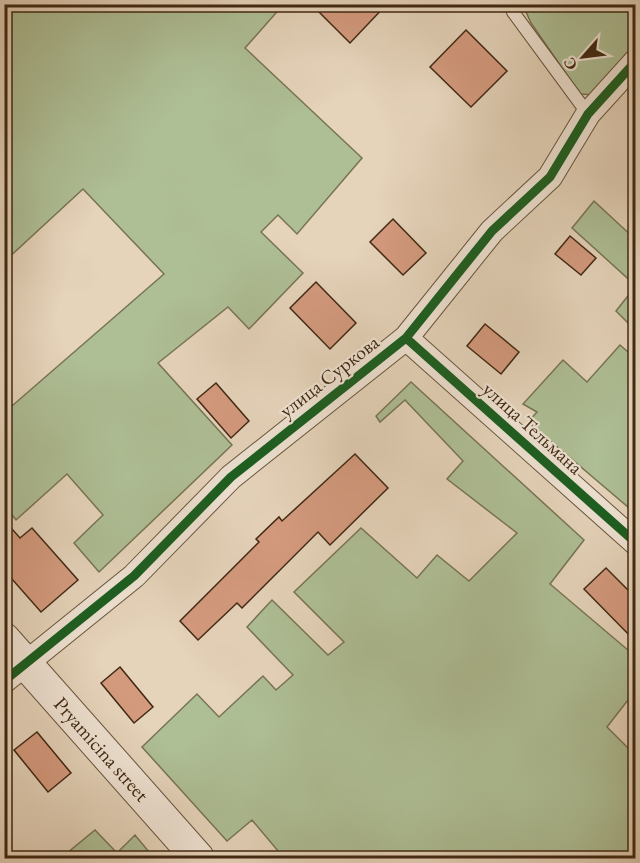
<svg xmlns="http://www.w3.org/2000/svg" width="640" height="863" viewBox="0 0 640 863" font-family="'EB Garamond',serif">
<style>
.green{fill:#aebe95;stroke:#777454;stroke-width:1.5}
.building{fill:#d49a7e;stroke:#402913;stroke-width:1.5}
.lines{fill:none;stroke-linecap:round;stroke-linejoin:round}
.service-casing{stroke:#69543d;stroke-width:14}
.minor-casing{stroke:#69543d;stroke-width:26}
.tertiary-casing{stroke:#69543d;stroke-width:34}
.service{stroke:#eee2d2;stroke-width:12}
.minor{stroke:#eee2d2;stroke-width:24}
.tertiary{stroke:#eee2d2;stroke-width:32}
.cycleway-casing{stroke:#eee2d2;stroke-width:13}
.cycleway{stroke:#1b5e20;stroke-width:9}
.labels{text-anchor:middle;stroke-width:4.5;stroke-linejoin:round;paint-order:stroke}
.street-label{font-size:20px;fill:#402913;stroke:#eee2d2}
</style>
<rect width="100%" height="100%" fill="#e5d3ba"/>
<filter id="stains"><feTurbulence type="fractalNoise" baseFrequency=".00333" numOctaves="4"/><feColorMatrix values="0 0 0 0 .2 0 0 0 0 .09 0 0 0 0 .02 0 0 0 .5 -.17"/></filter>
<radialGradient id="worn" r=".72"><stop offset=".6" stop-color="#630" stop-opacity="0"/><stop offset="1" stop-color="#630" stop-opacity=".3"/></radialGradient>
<path class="green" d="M5 4 283 5 245 48 362 158 297 234 278 215 261 232 303 273 249 329 228 307 158 363 232 445 99 572 74 543 103 515 67 474 16 520 5 506V487L8 485 4 480 5 412 164 274 83 189 5 261Z
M523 5H635V49L595 95 580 94 531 23Z
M594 201 635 239V285L572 228Z
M635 287V330L616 311Z
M620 345 635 358V513L528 422 537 412 523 404 563 360 587 382Z
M411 382 584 540 550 584 635 656V676L629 682 635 691 607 727 635 755V858H284L252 820 227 841 142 747 197 694 219 717 263 676 276 690 293 675 247 627 272 600 328 655 344 642 294 592 361 528 417 578 437 555 469 581 517 533 447 479 463 461 405 400 380 422 376 416Z
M95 830 117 853 135 835 154 858H61Z"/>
<path class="building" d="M311 4H387L350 43Z
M466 30 507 71 471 107 430 67Z
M393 219 426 253 403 275 370 242Z
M570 236 596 258 581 275 555 254Z
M316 282 356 323 330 349 290 308Z
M485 324 519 352 501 374 467 346Z
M216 383 249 421 231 438 197 399Z
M355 454 388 488 330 545 318 532 242 608 237 603 198 640 180 621 259 542 256 539 279 517 282 521Z
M4 520 20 538 32 528 78 580 41 612 4 570Z
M606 568 636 598V642L584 589Z
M120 667 153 707 134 723 101 683Z
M37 732 71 773 48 792 14 750Z"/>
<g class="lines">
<defs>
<path id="service" d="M511 4 513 12 588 114"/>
<path id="minor" d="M406 338 636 543
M4 681 134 576 231 477 406 338 492 231 550 177 588 114 636 61"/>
<g id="tertiary">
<path id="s1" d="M4 639 198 858"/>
</g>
</defs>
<use href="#service" class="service-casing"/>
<use href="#minor" class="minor-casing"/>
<use href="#tertiary" class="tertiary-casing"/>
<use href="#service" class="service"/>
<use href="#minor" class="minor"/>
<use href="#tertiary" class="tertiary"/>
<defs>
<path id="cycleway" d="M406 338 636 543
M4 681 134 576 231 477 406 338 492 231 550 177 588 114 636 61"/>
</defs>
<use href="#cycleway" class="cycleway-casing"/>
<use href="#cycleway" class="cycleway"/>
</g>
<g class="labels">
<g class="street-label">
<text transform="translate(329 376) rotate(-38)" y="7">улица Суркова</text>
<text transform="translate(533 428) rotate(42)" y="7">улица Тельмана</text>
<text dy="7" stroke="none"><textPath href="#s1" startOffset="147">Pryamicina street</textPath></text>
</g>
</g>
<rect width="640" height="863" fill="none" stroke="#e5d3ba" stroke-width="24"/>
<rect x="6" y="6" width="628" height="851" fill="none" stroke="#402913" stroke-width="3"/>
<rect x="12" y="12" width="616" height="839" fill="none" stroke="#402913" stroke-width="1.5"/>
<g transform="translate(583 57) rotate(242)" stroke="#eee2d2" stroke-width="4.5" paint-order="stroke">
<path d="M0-4.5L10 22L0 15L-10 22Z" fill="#402913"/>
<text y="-9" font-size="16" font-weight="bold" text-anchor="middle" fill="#402913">С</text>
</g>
<rect width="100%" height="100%" filter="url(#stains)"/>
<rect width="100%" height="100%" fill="url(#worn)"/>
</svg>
